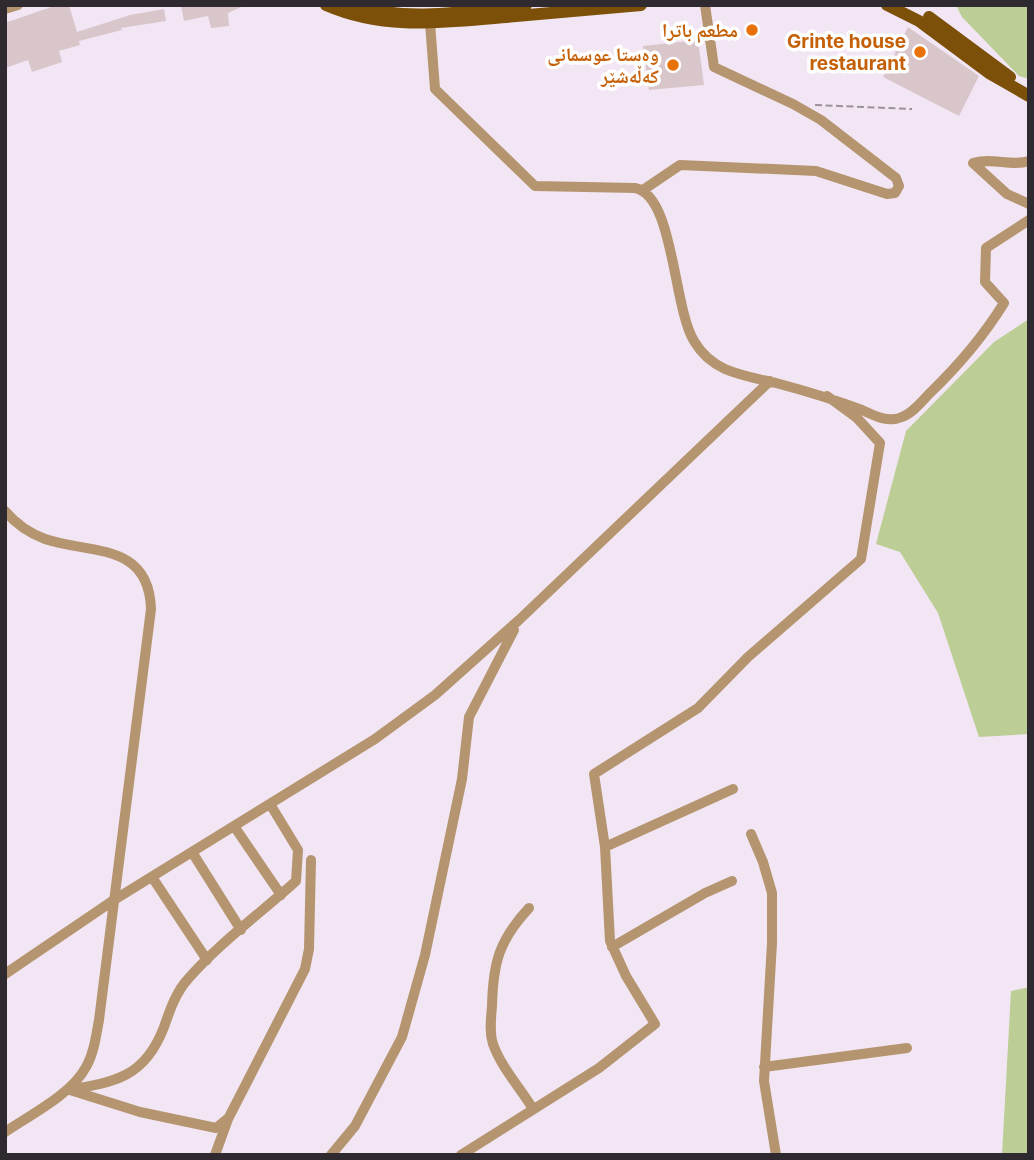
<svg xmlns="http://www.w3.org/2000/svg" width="1034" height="1160" viewBox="0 0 1034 1160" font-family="Inter,'Noto Naskh Arabic',sans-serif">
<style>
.green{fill:#bccd95}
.building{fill:#d9c6cb}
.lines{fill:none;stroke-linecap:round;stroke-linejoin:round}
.path{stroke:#9a919b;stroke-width:2;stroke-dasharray:7 3.5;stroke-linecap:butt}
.minor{stroke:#b5956f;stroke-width:10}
.major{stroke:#7c5009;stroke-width:12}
.food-dot{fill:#e8710a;stroke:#fff;stroke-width:2.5}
.labels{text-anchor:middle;stroke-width:7;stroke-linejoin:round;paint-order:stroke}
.food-label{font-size:19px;font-weight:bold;fill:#c56008;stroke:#fff;text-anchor:end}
</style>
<rect width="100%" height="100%" fill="#f2e6f4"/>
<path class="green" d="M956 5H1029V79L1019 76 962 17Z
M1029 319V734L979 737 938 613 900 552 876 544 906 431 994 342Z
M1029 987V1155H1002L1011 991Z"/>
<path class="building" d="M57 5H69L77 32 130 15 164 9 166 21 121 28 122 30 79 41 80 45 59 51 62 62 32 72 28 60 5 68V23Z
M181 5H246L228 13 229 26 211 28 208 16 184 21Z
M908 27 979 76 959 116 883 77Z
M698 40 704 85 649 90 643 46Z"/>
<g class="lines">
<path class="path" d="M815 105 912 109"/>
<path class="minor" d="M5 9 18 5
M430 23 435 89 535 186 635 188C674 195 673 307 694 341 701 353 712 363 725 369 741 376 759 379 776 383 806 391 833 399 862 410 875 416 888 423 902 417 913 413 922 401 930 393 958 366 983 337 1004 303L985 282 986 248 1029 220
M1029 161C1011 167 993 157 973 163L1007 194 1029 204
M643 190 680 165 816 171 887 194 895 193 899 186 896 178 821 120 793 104 714 67 705 5
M5 511C16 524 29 533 45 539 90 554 149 542 151 609L99 1020C96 1036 94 1053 86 1067 72 1094 30 1115 5 1132
M234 826 281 895
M751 834 763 862 772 893V943L764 1081 776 1155
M605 847 733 789
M192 852 241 930
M152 877 207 960
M529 908C499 940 493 963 492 1006 491 1019 489 1032 493 1044 501 1067 521 1089 533 1109
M612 947 705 893 732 881
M5 974 114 900 375 739 435 695 519 620 770 381
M764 1067 907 1048
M67 1090C116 1082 145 1077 164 1027 170 1010 176 992 188 979 218 944 262 912 296 881L298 850 270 804
M70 1090 140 1112 216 1128 227 1119
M215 1155 228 1119 305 969 309 949 311 860
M331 1155 355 1126 402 1037 425 955 462 779 469 717 514 630
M461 1155 599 1068 655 1024 626 976 610 941 605 847 594 774 698 708 748 657 861 559 880 443 857 418 827 396"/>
<path class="major" d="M326 5C386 31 443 22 506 17 551 13 596 9 641 5
M352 5C408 23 469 11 526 5
M887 5 919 21 989 73 1029 96
M929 17 1010 77"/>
</g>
<g class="food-dot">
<circle cx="752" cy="30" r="7"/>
<circle cx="920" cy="52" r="7"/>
<circle cx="673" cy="65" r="7"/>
</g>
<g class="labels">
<g class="food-label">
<text x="738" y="37">مطعم باترا</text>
<text x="906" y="48">Grinte house<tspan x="906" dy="22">restaurant</tspan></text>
<text x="659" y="61">وەستا عوسمانی<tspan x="659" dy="22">کەڵەشێر</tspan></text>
</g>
</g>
<rect width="1034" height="1160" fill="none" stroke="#2f2a2f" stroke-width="14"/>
</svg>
